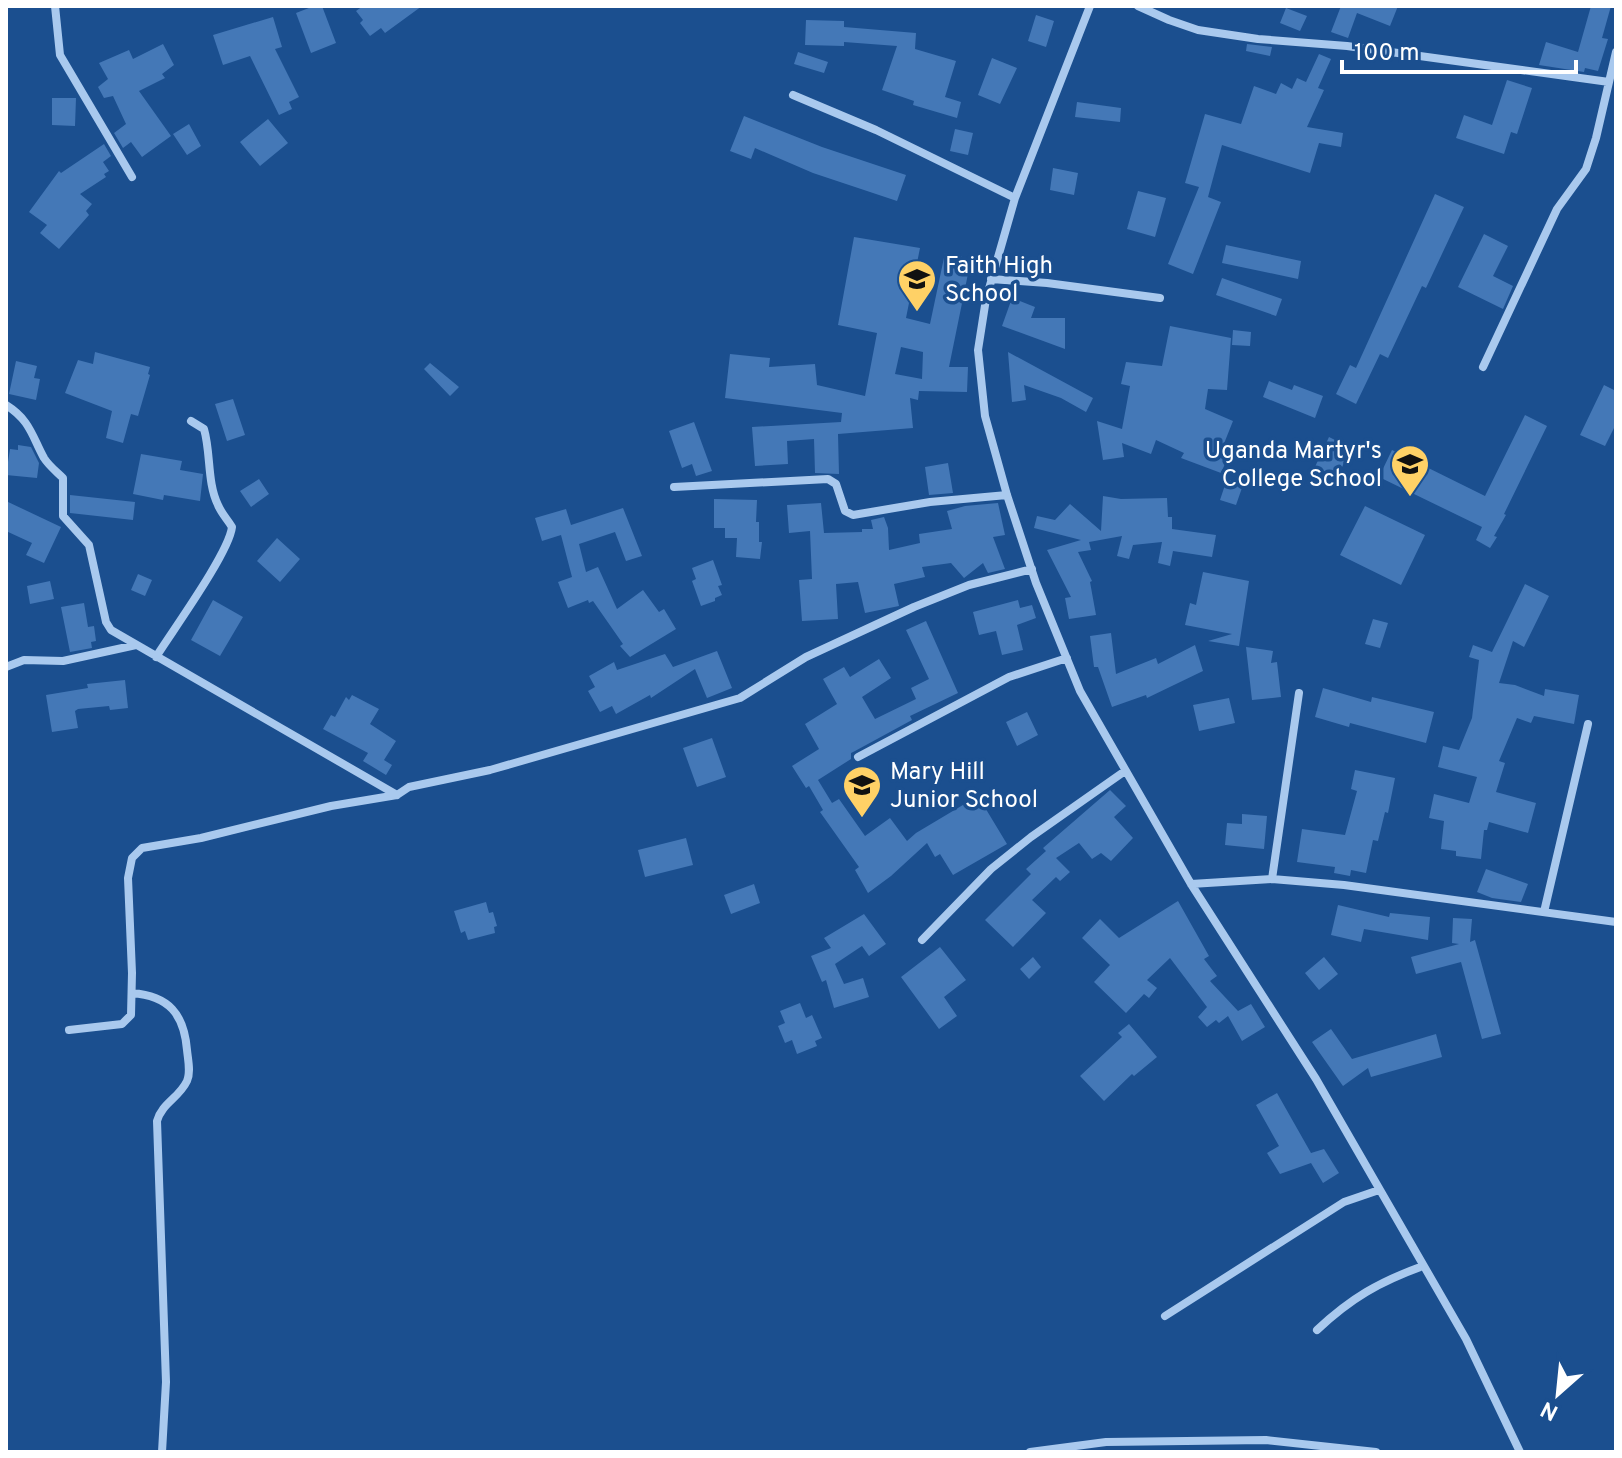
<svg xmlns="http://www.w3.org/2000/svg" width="1622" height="1458" viewBox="0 0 1622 1458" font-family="Overpass,sans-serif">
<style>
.building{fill:#4478b7;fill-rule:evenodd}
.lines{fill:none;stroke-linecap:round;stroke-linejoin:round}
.street{stroke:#a9c9ee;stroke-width:8}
.labels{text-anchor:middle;stroke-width:7;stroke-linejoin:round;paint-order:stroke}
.poi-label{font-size:24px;fill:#fff;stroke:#1b4f8f;text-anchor:start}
</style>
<rect width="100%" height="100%" fill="#1b4f8f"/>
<path class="building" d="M314 6H322L336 43 311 53 296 13Z
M363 6H422L385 33 381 28 370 36 360 23 363 20 356 11Z
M1341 6H1398L1390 26 1357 13 1348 38 1331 32Z
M1591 6H1611L1602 38 1608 39 1598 71 1585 68 1584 72 1539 65 1546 42 1578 52Z
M1286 8 1307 16 1300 31 1280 23Z
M1036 15 1054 21 1046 47 1028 41Z
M273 17 282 47 275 49 299 97 289 102 292 109 279 115 250 56 223 65 213 35Z
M806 20 844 21V27L916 33 915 49 956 61 945 97 961 102 957 118 913 105 914 101 882 90 897 46 844 42V46L805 45Z
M163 44 174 65 162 74 165 78 139 91 171 136 142 157 131 142 123 148 114 133 126 124 113 96 104 98 98 87 108 79 99 63 129 50 133 59Z
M1247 44 1272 47 1270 56 1246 51Z
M798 52 828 62 824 73 794 64Z
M1319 54 1331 59 1318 88 1324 90 1307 127 1343 133 1341 147 1319 143 1310 173 1222 145 1208 197 1221 202 1193 274 1168 264 1199 187 1185 183 1205 114 1241 124 1254 86 1276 94 1281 83 1292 89 1297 78 1306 82Z
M992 58 1017 68 1000 104 978 95Z
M1507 80 1532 88 1517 134 1511 132 1504 154 1456 138 1464 115 1492 125Z
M52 98H76L75 126 52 125Z
M1077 102 1121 108 1120 122 1075 117Z
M744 116 822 147 906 175 897 201 813 173 755 148 751 159 730 151Z
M268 119 288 143 260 166 240 142Z
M189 124 201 146 187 155 173 134Z
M955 129 973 133 968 155 950 151Z
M104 144 111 156 103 162 109 171 104 174 106 177 80 194 92 204 86 211 89 215 59 249 40 233 47 225 29 212 59 171 61 173Z
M1053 168 1078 173 1074 195 1050 190Z
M1138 191 1166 198 1155 237 1127 229Z
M1435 194 1464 207 1426 288 1422 286 1388 358 1380 354 1356 404 1336 394 1350 365 1356 368Z
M1484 234 1508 246 1493 276 1513 286 1503 309 1458 287Z
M854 237 920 248 906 318 930 324 945 253 971 259 949 367H968L967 392 919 391 918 400 910 398 913 428 838 434 839 474 815 473 814 439 787 441 788 464 755 466 752 427 841 422 842 413 725 398 730 354 770 358 769 367 815 364 817 385 865 396 877 333 838 325ZM901 347 923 352 922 379 895 374Z
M1226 245 1301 261 1298 279 1222 263Z
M1222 278 1282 299 1276 316 1216 295Z
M1012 298 1035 307 1031 318H1065V349L1002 326Z
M1170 326 1231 338 1227 390 1208 389 1205 409 1233 421 1223 446 1231 450 1221 473 1181 458 1184 453 1156 440 1151 454 1122 443 1124 457 1103 460 1097 421 1122 429 1130 386 1121 384 1126 362 1162 366Z
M1233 330 1251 332 1250 346 1232 345Z
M95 352 150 367 148 374 150 375 138 416 131 414 123 443 106 438 112 411 65 393 78 360 93 364Z
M1008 352 1093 398 1086 412 1061 398 1024 385 1026 400 1012 402Z
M16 361 37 366 34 378 40 379 36 400 9 394Z
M430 363 459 387 450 396 424 369Z
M1269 381 1292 390 1294 385 1323 396 1315 418 1263 397Z
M1604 385 1616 391V424L1605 446 1580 435Z
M233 399 245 435 227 441 215 404Z
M1525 415 1547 426 1504 514 1506 515 1494 536 1497 537 1490 548 1476 540 1482 527 1379 477 1392 450 1485 496Z
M694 422 712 471 696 476 692 464 682 468 669 431Z
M1329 437 1351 448 1336 480 1314 469Z
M18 445 31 447 39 463 37 478 6 475 10 449 18 450Z
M141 454 182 461 180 470 203 474 200 501 164 495 163 500 133 494Z
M948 463 953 493 929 495 925 467Z
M259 479 269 494 251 507 240 491Z
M1227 479 1243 485 1236 505 1220 500Z
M70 495 135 502 133 520 70 513Z
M1103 496 1121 499 1167 498 1168 517H1172V529L1216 535 1212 557 1173 551 1170 566 1158 563 1162 542 1133 545 1129 559 1117 556 1122 536 1089 542 1091 550 1078 552 1092 581 1090 582 1096 615 1069 619 1065 598 1071 597 1047 550 1081 540 1034 528 1037 516 1055 520 1070 504 1101 531Z
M714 499 757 500 756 522H759V542H762L760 559 736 557 737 538H725V528H714Z
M6 501 61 527 44 563 26 555 32 543 6 531Z
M821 503 824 533 862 532V529H873L871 520 884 517 888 528 889 550 920 543 919 534 952 529 947 511 965 506 998 503 1005 535 993 537 1005 569 988 573 983 563 964 578 951 563 922 567 925 577 894 584 899 606 865 613 858 582 836 584 838 619 802 621 799 580 812 579 810 531 789 533 787 505Z
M1365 506 1425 535 1401 585 1340 555Z
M623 508 642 556 626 561 615 532 579 544 586 572 598 567 617 609 643 590 659 612 664 609 676 629 630 657 620 646 623 644 593 601 589 603 588 600 568 608 558 582 572 577 561 535 542 541 535 518 566 509 571 525Z
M277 538 300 559 280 582 257 561Z
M713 560 722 585 718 586 722 595 715 598V601L701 606 692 581 696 579 692 568Z
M1203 572 1249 581 1239 646 1208 641 1232 634 1185 625 1190 603 1196 605Z
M138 574 152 580 145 596 131 590Z
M50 581 54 599 30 604 27 586Z
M1525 584 1549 596 1524 647 1513 641 1499 683 1515 685 1544 696 1545 689 1579 695 1574 724 1534 716 1531 723 1517 718 1499 761 1505 763 1496 792 1536 803 1528 833 1489 822 1487 830H1484L1481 859 1456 856V851L1441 849 1444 821 1429 818 1434 794 1469 803 1477 777 1438 767 1443 746 1459 750 1472 718 1479 660 1469 657 1473 645 1492 652Z
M213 600 243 617 220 656 191 640Z
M1018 600 1020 608 1032 605 1036 618 1017 625 1023 650 1002 655 996 631 979 635 973 612Z
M84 603 88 627 94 626 96 641 91 642 92 648 70 652 61 607Z
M1373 619 1388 623 1380 648 1365 644Z
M926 621 958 693 910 716 912 720 855 751 851 753V759L818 780 832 803 839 799 865 836 890 818 907 841 916 833 978 796 1007 844 953 875 940 854 935 857 927 843 891 876 868 893 855 870 859 867 820 812 823 810 809 786 806 788 792 766 819 749 805 724 837 704 823 679 844 667 850 677 879 659 891 678 862 697 875 719 916 699 911 688 929 679 906 630Z
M1111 633 1116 674 1156 658 1158 664 1195 645 1203 671 1147 698 1146 695 1112 707 1098 667H1094L1090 636Z
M1246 647 1273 651 1271 663 1277 662 1281 697 1252 700Z
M717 651 732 688 707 698 695 669 651 698 650 695 616 714 612 706 600 712 588 691 595 687 589 676 614 662 617 670 665 654 673 667Z
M125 680 128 708 110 710 109 706 78 709 75 711 78 728 52 732 46 695 88 688 87 684Z
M1323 688 1371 702 1372 697 1434 712 1426 743 1350 723 1349 727 1315 717Z
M352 695 379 709 370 724 396 741 384 760 392 765 386 775 363 761 368 753 323 729 331 715 335 717 346 697 349 700Z
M1229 698 1235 723 1199 731 1193 705Z
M1027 712 1038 735 1017 746 1006 722Z
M712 738 726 777 697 787 683 748Z
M1355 770 1395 778 1388 813 1385 812 1378 841 1373 840 1366 873 1351 870 1350 876 1334 873 1335 867 1297 862 1302 829 1345 835 1357 791 1351 789Z
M1110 790 1126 806 1114 817 1133 838 1111 861 1101 853 1092 859 1079 843 1056 858 1070 872 1060 881 1056 877 1032 900 1046 913 1013 947 985 920 1031 874 1026 869 1046 851 1043 848Z
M1242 814 1267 816 1264 849 1225 845 1227 823 1242 824Z
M686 838 693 865 645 877 638 850Z
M1486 869 1528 884 1521 902 1492 898 1477 892Z
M754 884 760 903 731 914 724 895Z
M1178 901 1209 956 1204 959 1217 976 1210 981 1238 1011 1251 1004 1265 1027 1242 1041 1228 1016 1219 1023 1216 1020 1207 1027 1198 1017 1207 1007 1170 958 1147 980 1157 988 1149 998 1144 994 1126 1013 1094 982 1110 965 1082 938 1100 919 1119 938Z
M486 902 489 913 493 912 497 926 494 927 495 933 468 940 465 931 461 933 454 911Z
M1338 905 1389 917 1390 913 1430 917 1428 940 1364 929 1361 942 1331 935Z
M864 914 886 944 869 956 862 946 835 964 844 984 863 978 869 997 834 1008 826 980 822 982 811 956 831 948 824 938Z
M1453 918 1472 919 1470 942 1475 940 1501 1034 1482 1039 1461 962 1416 974 1411 957 1459 944 1452 943Z
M940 947 966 980 944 997 957 1016 939 1029 901 977Z
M1033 957 1041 967 1029 979 1020 969Z
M1324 957 1338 974 1319 990 1305 973Z
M800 1003 806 1018 812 1015 822 1038 815 1041 817 1046 797 1054 792 1040 785 1043 778 1026 785 1023 780 1011Z
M1129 1024 1157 1057 1134 1076 1132 1074 1104 1101 1080 1076 1122 1037 1118 1033Z
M1331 1029 1352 1059 1436 1034 1442 1057 1371 1077 1368 1068 1343 1086 1312 1042Z
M1277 1093 1311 1153 1324 1149 1339 1173 1323 1183 1311 1163 1280 1174 1267 1153 1279 1146 1256 1105Z"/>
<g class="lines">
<path class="street" d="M55 6 60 55 132 177
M1090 6 1015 198 986 299 978 350 985 416 1007 495 1036 583 1080 691 1191 884 1316 1079 1466 1339 1520 1452
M1138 6 1169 20 1198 30 1258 39 1347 46 1609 82
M793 95 876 130 1015 198
M991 279 1047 283 1160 298
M1483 367 1557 209 1586 169 1596 138 1616 52
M6 405C30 420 32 436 44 458 49 466 57 472 63 478V516L89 545 106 622 111 630 397 795
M674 487 828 479 836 484 845 511 853 515 930 502 1007 495
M156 657C173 630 229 553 232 527 228 520 221 513 218 505 207 483 211 453 204 429L191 421
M6 667 24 660 63 661 136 645
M858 757 1009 677 1067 658
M1272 879 1299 693
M1191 884 1272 879 1344 885 1616 922
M1544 912 1588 724
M922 940 991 869 1031 837 1125 771
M132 993C169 996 184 1014 187 1050 188 1060 191 1072 187 1081 179 1098 162 1103 157 1121L166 1382 162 1452
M69 1030 122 1024 131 1015 132 973 128 878 132 858 142 848 201 838 331 806 397 795 409 787 490 770 740 698 806 657 914 607 969 585 1032 569
M1165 1316 1344 1202 1379 1190
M1317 1330C1351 1298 1379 1282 1423 1266
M1030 1452 1106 1442 1266 1440 1376 1452"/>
</g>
<defs>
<symbol id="school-pin" viewBox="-11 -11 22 30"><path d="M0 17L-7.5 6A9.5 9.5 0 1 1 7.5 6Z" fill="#ffd166" stroke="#1b4f8f"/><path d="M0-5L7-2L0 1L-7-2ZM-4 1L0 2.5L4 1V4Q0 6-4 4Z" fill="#111"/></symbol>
</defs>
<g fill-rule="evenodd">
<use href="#school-pin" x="895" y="257" width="44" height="60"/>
<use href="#school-pin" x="1388" y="442" width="44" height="60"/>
<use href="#school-pin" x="840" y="763" width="44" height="60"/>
</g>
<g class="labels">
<g class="poi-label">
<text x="945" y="273">Faith High<tspan x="945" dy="28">School</tspan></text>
<text x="1382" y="458" text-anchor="end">Uganda Martyr's<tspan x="1382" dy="28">College School</tspan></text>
<text x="890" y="779">Mary Hill<tspan x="890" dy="28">Junior School</tspan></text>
</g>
</g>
<rect width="1622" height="1458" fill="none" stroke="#ffffff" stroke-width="16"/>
<g transform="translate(1558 1394) rotate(207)" stroke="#1b4f8f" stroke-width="6" paint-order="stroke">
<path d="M0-6L14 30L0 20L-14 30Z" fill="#ffffff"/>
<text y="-12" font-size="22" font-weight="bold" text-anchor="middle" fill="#ffffff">N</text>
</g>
<path d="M1342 60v12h234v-12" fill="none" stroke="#ffffff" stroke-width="4"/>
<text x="1354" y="60" font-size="24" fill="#ffffff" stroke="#1b4f8f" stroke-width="6" paint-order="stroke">100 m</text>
</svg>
